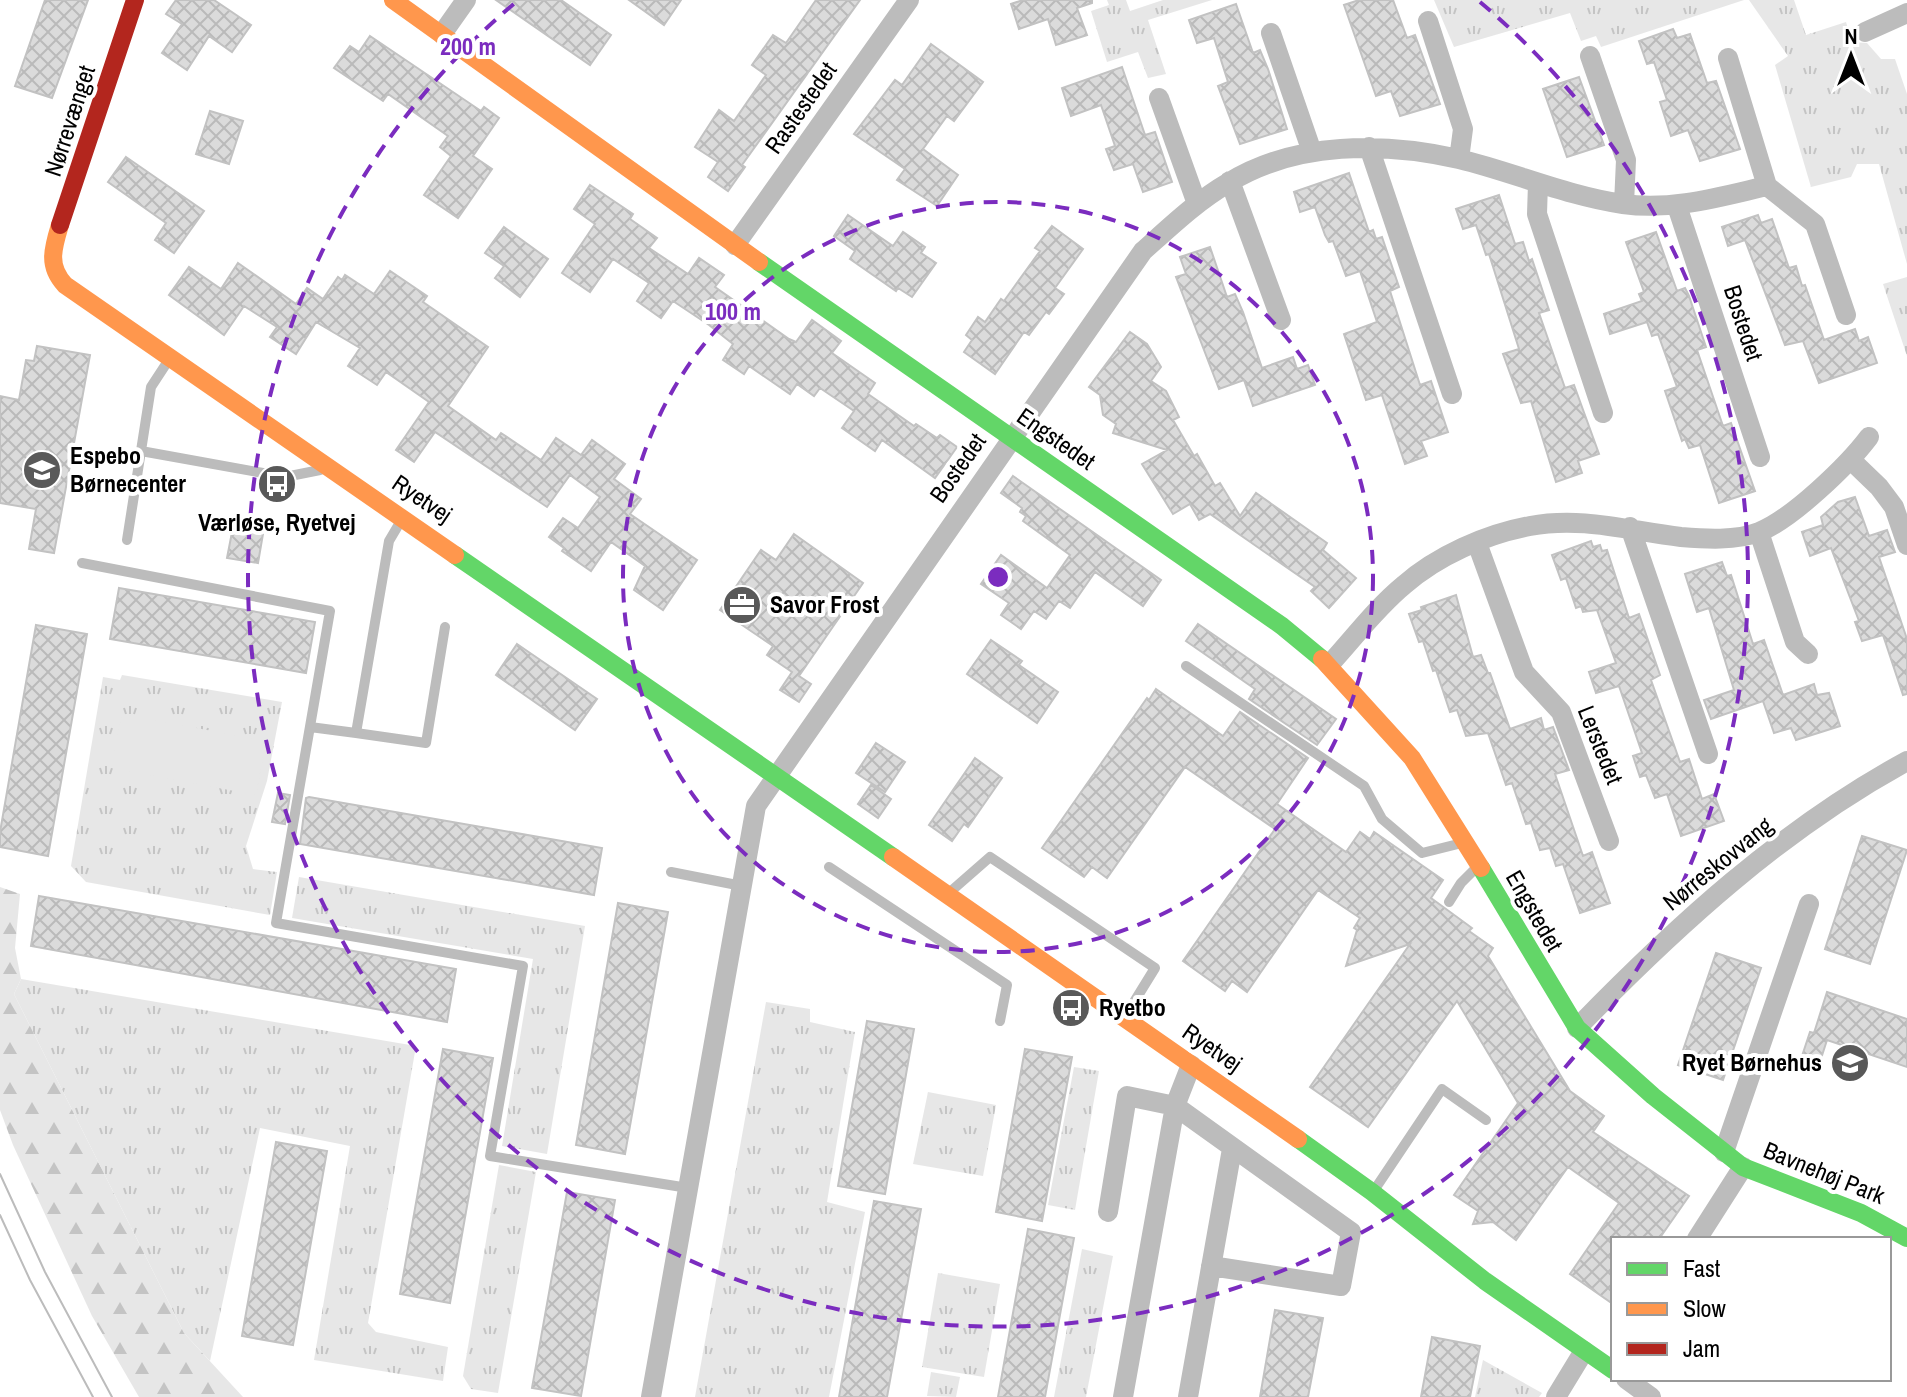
<svg xmlns="http://www.w3.org/2000/svg" width="1907" height="1397" viewBox="0 0 1907 1397" font-family="'Archivo Narrow',sans-serif">
<style>
.grass{fill:url(#grass-tufts)}
.forest{fill:url(#forest-firs)}
.pitch{fill:#e7e7e7}
.building{fill:url(#building-cross-hatch);stroke:#c2c2c2;stroke-width:2}
.lines{fill:none;stroke-linecap:round;stroke-linejoin:round}
.lane{stroke:#bcbcbc;stroke-width:10}
.street{stroke:#bcbcbc;stroke-width:20}
.fast{stroke:#63d668;stroke-width:18}
.slow{stroke:#ff974d;stroke-width:18}
.jam{stroke:#b3261e;stroke-width:18}
.tram{stroke:#bcbcbc;stroke-width:2}
.ring{fill:none;stroke:#7b2cbf;stroke-width:4;stroke-dasharray:14 10}
.labels{text-anchor:middle;stroke-width:8;stroke-linejoin:round;paint-order:stroke}
.street-label{font-size:24px;fill:#000;stroke:#fff}
.poi-label{font-size:24px;font-weight:bold;fill:#000;stroke:#fff;text-anchor:start}
.centre{fill:#7b2cbf;stroke:#fff;stroke-width:4}
.ring-label{font-size:24px;text-anchor:middle;font-weight:bold;fill:#7b2cbf;stroke:#fff;stroke-width:8;stroke-linejoin:round;paint-order:stroke}
</style>
<defs>
<pattern id="grass-tufts" width="24" height="20" patternUnits="userSpaceOnUse" patternTransform="scale(2)"><rect width="24" height="20" fill="#e7e7e7"/><path d="M3 7l-1-3M5 7V3M7 7l1-3M15 17l-1-3M17 17v-4M19 17l1-3" fill="none" stroke="#c4c4c4"/></pattern>
<pattern id="forest-firs" width="22" height="20" patternUnits="userSpaceOnUse" patternTransform="scale(2)"><rect width="22" height="20" fill="#e7e7e7"/><path d="M5 1l3.5 6h-7zM16 11l3.5 6h-7z" fill="#c4c4c4"/></pattern>
<pattern id="building-cross-hatch" width="8" height="8" patternUnits="userSpaceOnUse" patternTransform="scale(2)"><rect width="8" height="8" fill="#dbdbdb"/><path d="M0 0l8 8M0 8l8-8" fill="none" stroke="#bababa"/></pattern>
</defs>
<rect width="100%" height="100%" fill="#fff"/>
<path class="grass" d="M1107 0H1126L1130 11 1163 0H1212L1148 20 1166 74 1148 78 1138 52 1107 62 1091 11 1109 5Z
M1434 0H1744L1601 47 1596 36 1581 41 1570 13 1454 47Z
M1749 0H1794L1806 35 1846 22 1852 42 1867 43 1881 59H1895L1907 94V264L1879 164H1857L1851 177 1811 187 1775 65 1788 56Z
M1907 277V356L1883 284Z
M122 675 282 702 267 781 246 846 253 869 277 872 270 915 86 882 71 866 103 677 120 680Z
M299 877 585 926 547 1154 502 1146 533 959 292 918Z
M21 979 416 1046 368 1323 376 1332 448 1347 443 1381 314 1360 350 1146 260 1128 210 1361 184 1333 14 994Z
M766 1002 810 1009V1022L855 1032 827 1202 865 1212 829 1397H695Z
M1074 1067 1099 1071 1075 1210 1048 1205Z
M928 1092 996 1105 983 1176 913 1164Z
M499 1165 536 1172 498 1393 471 1389 463 1376Z
M1082 1249 1113 1256 1086 1397H1054Z
M938 1273 1000 1284 984 1377 922 1367Z
M1483 1360 1542 1393 1539 1397H1475Z
M931 1372 960 1377 956 1397 927 1396Z"/>
<path class="forest" d="M0 887 20 894 15 948 21 979 14 994 184 1333 243 1397H139L92 1316 13 1145 0 1110Z"/>
<path class="pitch" d="M122 714 266 741 256 795 111 768Z"/>
<path class="building" d="M45 0H88L52 98 15 86Z
M176 0H214L251 25 232 52 209 36 187 70 162 53 182 24 166 14Z
M496 0H561L611 35 590 65Z
M629 0H681L664 25Z
M816 0H860L742 165 745 167 728 191 708 177 718 162 695 147 719 110 734 121 766 75 752 65 773 35 786 43Z
M1023 0H1092V3L1077 8 1087 35 1056 45 1048 19 1019 29 1011 4Z
M1359 0H1393L1407 38 1415 35 1440 104 1400 116 1391 91 1376 96 1344 5Z
M1236 4 1253 53 1260 50 1268 69 1287 129 1240 144 1218 86 1228 82 1214 38 1197 43 1189 20Z
M1673 29 1677 38 1690 34 1707 83 1716 81 1740 149 1700 161 1688 130 1671 136 1660 102 1667 100 1654 62 1647 64 1639 41Z
M370 36 481 111 484 107 499 118 473 156 492 169 458 218 424 195 451 156 440 147 448 136 388 94 383 101 334 68 350 46 359 52Z
M931 44 983 82 954 121 947 116 923 149 958 175 937 206 897 180 905 169 854 134 895 80 902 85Z
M1122 67 1145 135 1155 132 1172 182 1143 192 1133 164 1114 170 1106 149 1115 146 1101 105 1071 116 1062 88Z
M1579 77 1604 145 1567 157 1543 89Z
M210 111 243 121 229 164 196 154Z
M126 157 204 211 174 253 155 240 166 223 108 182Z
M1349 173 1369 232 1373 230 1376 239 1382 237 1399 287 1390 291 1420 385 1431 381 1448 432 1421 441 1427 456 1405 464 1382 395 1366 400 1344 334 1377 322 1360 271 1346 276 1333 241 1329 242 1325 235 1315 207 1300 212 1294 192Z
M590 185 633 214 630 219 657 238 649 248 688 274 699 258 724 275 715 287 789 339 796 342 812 320 841 341 832 353 875 383 868 394 914 426 916 424 937 438 940 435 957 447 935 478 882 440 875 451 842 428 854 411 820 388 814 396 797 384 790 394 749 366 744 374 723 360 733 344 709 325 673 301 661 318 637 301 649 283 613 259 590 292 562 273 595 224 574 209Z
M1499 195 1515 244 1523 242 1529 261 1532 259 1549 310 1539 313 1565 388 1574 385 1599 454 1578 461 1582 473 1556 482 1531 401 1521 403 1503 354 1519 349 1489 254 1486 255 1476 225 1463 229 1456 209Z
M848 215 893 246 903 232 925 247 921 253 936 263 912 297 898 288 896 291 850 259 855 251 834 236Z
M1758 215 1761 223 1772 219 1789 268 1796 266 1802 286 1805 285 1824 340 1855 329 1859 341 1868 337 1877 363 1819 383 1803 341 1785 345 1745 240 1728 246 1722 227Z
M1052 226 1083 249 1055 288 1064 294 1049 314 1046 312 1029 335 1024 332 995 374 964 352 972 340 966 335 978 317 985 322 1001 299 1004 301 1040 251 1035 248Z
M504 227 548 259 520 297 495 278 504 266 485 253Z
M1656 232 1677 291 1685 288 1689 296 1706 347 1697 350 1723 426 1731 423 1755 491 1719 503 1700 445 1689 448 1685 439 1682 441 1665 391 1677 387 1658 334 1652 336 1647 322 1610 334 1604 314 1642 301 1639 294 1644 292 1626 242Z
M1210 247 1227 297 1235 294 1243 312 1262 368 1293 357 1297 369 1308 365 1315 385 1253 406 1244 380 1219 389 1176 277 1186 274 1180 257Z
M238 263 296 304 307 288 323 299 338 277 342 280 345 275 374 294 390 271 427 296 423 302 488 347 448 406 496 440 501 433 541 460 556 438 581 455 592 440 625 464 614 479 641 499 630 514 697 560 663 610 634 590 645 566 611 542 591 571 562 551 564 548 549 537 563 518 578 528 600 497 570 475 547 507 435 432 414 462 396 450 429 402 386 372 377 385 348 366 360 348 316 322 296 354 270 337 277 327 244 306 224 335 169 295 189 267 221 289Z
M1130 332 1147 344 1161 367 1151 381 1166 391 1179 417 1173 420 1194 456 1197 454 1215 486 1220 483 1240 516 1256 493 1327 543 1323 550 1356 578 1329 608 1311 591 1315 587 1210 514 1199 520 1190 504 1173 514 1142 464 1167 450 1113 433 1116 424 1103 415 1100 395 1089 387Z
M37 346 90 355 54 553 29 549 36 509 0 503V396L19 400 26 360 34 361Z
M1013 476 1161 580 1143 606 1095 572 1070 608 1059 601 1046 619 1034 611 1021 629 1001 615 1009 603 981 584 1001 555 1047 588 1070 555 1023 521 1026 516 1020 512 1022 508 1001 493Z
M1855 497 1869 536 1887 530 1895 552 1879 557 1907 639V694L1903 695 1883 635 1862 641 1855 622 1859 621 1831 548 1810 556 1802 532 1823 525 1821 517 1838 502Z
M234 522 264 528 258 563 227 558Z
M794 534 863 583 799 676 811 684 799 702 780 690 792 672 767 655 773 646 720 610 761 550 776 560Z
M1591 541 1593 547 1600 545 1602 551 1607 550 1629 618 1639 614 1660 675 1651 680 1680 762 1689 759 1702 799 1714 794 1724 821 1681 836 1667 794 1655 798 1646 775 1640 777 1633 756 1642 753 1619 686 1596 693 1589 672 1616 663 1597 610 1583 612 1581 606 1576 608 1566 578 1561 580 1552 555Z
M1722 562 1727 576 1731 575 1753 644 1764 640 1783 695 1814 684 1817 695 1829 693 1840 726 1796 740 1791 728 1774 733 1763 701 1711 719 1704 700 1734 690 1709 608 1697 612 1685 574Z
M119 588 315 622 306 673 110 639Z
M1456 595 1473 657 1481 655 1488 673H1490L1510 729 1541 718 1544 730 1553 727 1569 770 1555 774 1583 856 1592 852 1610 903 1580 913 1563 864 1556 866 1550 848 1540 850 1531 823 1526 824 1512 783 1506 785 1488 733 1466 736 1457 710 1450 712 1436 670 1433 671 1423 641 1419 642 1409 614 1422 610 1421 607Z
M1198 624 1336 719 1317 745 1249 699 1255 689 1186 641Z
M36 625 87 634 48 856 0 847V832Z
M991 640 1022 661 1019 665 1058 692 1037 723 967 674Z
M517 644 597 699 575 730 496 675Z
M1156 689 1223 736 1240 712 1308 758 1277 804 1346 852 1360 832 1370 839 1374 832 1443 880 1431 898 1472 928 1469 931 1493 948 1488 956 1570 1091 1604 1116 1593 1132 1689 1196 1659 1239H1613V1304L1570 1274 1619 1203 1568 1167 1516 1240 1493 1222 1473 1224 1478 1211 1454 1195 1518 1103 1457 1001 1368 1127 1310 1087 1410 944 1346 966 1357 930 1354 928 1360 918 1318 890 1247 992 1232 981 1225 991 1183 961 1275 829 1185 767 1107 878 1092 867 1084 877 1042 848 1147 698 1149 700Z
M876 743 905 762 885 792 856 773Z
M975 758 1002 778 968 827 964 824 952 841 929 825Z
M871 785 891 799 878 818 858 804Z
M278 793 290 795 285 824 272 822Z
M309 797 602 848 594 895 300 844 306 798Z
M1862 836 1907 850 1870 964 1825 949Z
M39 896 456 969 447 1022 31 946Z
M618 903 668 912 625 1154 576 1145Z
M1716 953 1761 968 1723 1080 1678 1065Z
M1827 992 1907 1019V1067L1827 1040 1817 1071 1799 1065 1810 1032 1814 1033Z
M867 1021 914 1029 885 1194 838 1186Z
M443 1049 493 1058 450 1303 400 1294Z
M1025 1049 1072 1057 1042 1221 996 1212Z
M276 1142 327 1151 293 1345 242 1336Z
M567 1192 615 1200 581 1396 532 1388Z
M874 1201 921 1209 887 1397H839Z
M1028 1229 1074 1238 1045 1397H998Z
M1275 1310 1323 1318 1308 1397H1260Z
M1432 1337 1480 1346 1470 1397H1421Z"/>
<g class="lines">
<path class="lane" d="M141 451 285 477 320 470
M402 519 389 541 356 733 426 743 445 627
M127 540 151 387 168 361
M82 563 330 611 276 923 523 966 490 1156 688 1188
M1186 666 1364 786 1382 819 1422 853 1462 843
M310 727 356 733
M829 867 1007 985 1000 1021
M671 872 742 886
M950 892 990 857 1155 968 1126 1015
M1449 902 1461 883 1478 866
M1375 1189 1442 1089 1486 1120"/>
<path class="street" d="M1428 21 1463 129 1459 159
M1865 32 1907 13
M1271 33 1312 152
M442 34 466 0
M1590 56 1626 160 1624 204
M1728 58 1767 186 1815 224 1846 315
M1159 98 1197 204
M1369 147 1452 394
M1230 181 1281 320
M1538 183 1537 214 1603 413
M1677 206 1760 457
M735 245 909 0
M1852 461 1879 487 1894 507 1907 545
M1630 527 1708 754
M1759 532 1795 642 1808 654
M1477 543 1524 672 1561 712 1609 841
M1329 665C1353 639 1376 608 1404 585 1437 556 1486 534 1530 526 1582 516 1629 531 1681 537 1705 539 1736 541 1759 532 1792 519 1848 465 1869 437
M1577 1028C1676 926 1782 829 1907 761
M1724 1152 1809 904
M1108 1212 1127 1096 1175 1106 1351 1232 1341 1286 1211 1266
M1697 1239 1743 1167
M1626 1379 1651 1397
M651 1397 756 806 1143 251C1170 227 1197 201 1228 183 1296 141 1384 142 1459 159 1513 172 1567 196 1623 204 1672 211 1719 197 1767 186
M1123 1397 1175 1106 1191 1065
M1188 1397 1232 1149
M1556 1397 1584 1351"/>
<path class="fast" d="M759 262 1282 626 1322 659
M455 555 893 857
M1481 868 1577 1028 1653 1096 1743 1167 1861 1213 1907 1238
M1298 1139 1372 1192 1485 1281 1613 1370"/>
<path class="slow" d="M393 0 759 262
M60 225C53 248 47 266 65 285L455 555
M1322 659 1412 758 1481 868
M893 857 1298 1139"/>
<path class="jam" d="M60 225 135 0"/>
<path class="tram" d="M0 1174 45 1272 112 1397
M0 1215 30 1280 93 1397"/>
</g>
<g class="ring">
<circle cx="998" cy="577" r="375"/>
<path d="M1480 2A750 750 0 1 1 516 2"/>
</g>
<defs>
<symbol id="school-disc" viewBox="-11 -11 22 22"><circle r="9.5" fill="#595959" stroke="#fff"/><path d="M0-5L7-2L0 1L-7-2ZM-4 1L0 2.5L4 1V4Q0 6-4 4Z" fill="#fff"/></symbol>
<symbol id="bus-disc" viewBox="-11 -11 22 22"><circle r="9.5" fill="#595959" stroke="#fff"/><path d="M-5-6H5V4H4V6H2V4H-2V6H-4V4H-5ZM-3.5-4V0h7V-4ZM-3.5 1.2v1.5H-2V1.2ZM2 1.2v1.5H3.5V1.2Z" fill="#fff"/></symbol>
<symbol id="office-disc" viewBox="-11 -11 22 22"><circle r="9.5" fill="#595959" stroke="#fff"/><path d="M-6-3h4V-5.5h4V-3h4V5H-6ZM-1-4.5V-3h2v-1.5ZM-6 0V1H6V0Z" fill="#fff"/></symbol>
</defs>
<g fill-rule="evenodd">
<use href="#school-disc" x="20" y="448" width="44" height="44"/>
<use href="#bus-disc" x="255" y="462" width="44" height="44"/>
<use href="#office-disc" x="720" y="583" width="44" height="44"/>
<use href="#bus-disc" x="1049" y="986" width="44" height="44"/>
<use href="#school-disc" x="1828" y="1041" width="44" height="44"/>
</g>
<g class="labels">
<g class="street-label">
<text transform="translate(801 108) rotate(-55)" y="8">Rastestedet</text>
<text transform="translate(70 121) rotate(-72)" y="8">Nørrevænget</text>
<text transform="translate(1743 323) rotate(72)" y="8">Bostedet</text>
<text transform="translate(1056 439) rotate(35)" y="8">Engstedet</text>
<text transform="translate(958 468) rotate(-55)" y="8">Bostedet</text>
<text transform="translate(422 499) rotate(34)" y="8">Ryetvej</text>
<text transform="translate(1600 745) rotate(68)" y="8">Lerstedet</text>
<text transform="translate(1718 864) rotate(-39)" y="8">Nørreskovvang</text>
<text transform="translate(1534 911) rotate(60)" y="8">Engstedet</text>
<text transform="translate(1212 1048) rotate(35)" y="8">Ryetvej</text>
<text transform="translate(1824 1173) rotate(22)" y="8">Bavnehøj Park</text>
</g>
<g class="poi-label">
<text x="70" y="464">Espebo<tspan x="70" dy="28">Børnecenter</tspan></text>
<text x="277" y="531" text-anchor="middle">Værløse, Ryetvej</text>
<text x="770" y="613">Savor Frost</text>
<text x="1099" y="1016">Ryetbo</text>
<text x="1822" y="1071" text-anchor="end">Ryet Børnehus</text>
</g>
</g>
<circle cx="998" cy="577" r="12" class="centre"/>
<g class="ring-label">
<text x="468" y="55">200 m</text>
<text x="733" y="320">100 m</text>
</g>
<rect x="1611" y="1237" width="280" height="144" fill="#ffffff" stroke="#999999" stroke-width="2"/>
<rect x="1627" y="1263" width="40" height="12" fill="#63d668" stroke="#999999" stroke-width="2"/>
<text x="1683" y="1277" font-size="24" fill="#000000">Fast</text>
<rect x="1627" y="1303" width="40" height="12" fill="#ff974d" stroke="#999999" stroke-width="2"/>
<text x="1683" y="1317" font-size="24" fill="#000000">Slow</text>
<rect x="1627" y="1343" width="40" height="12" fill="#b3261e" stroke="#999999" stroke-width="2"/>
<text x="1683" y="1357" font-size="24" fill="#000000">Jam</text>
<g transform="translate(1851 56)" stroke="#ffffff" stroke-width="6" paint-order="stroke">
<path d="M0-6L14 30L0 20L-14 30Z" fill="#000000"/>
<text y="-12" font-size="22" font-weight="bold" text-anchor="middle" fill="#000000">N</text>
</g>
</svg>
